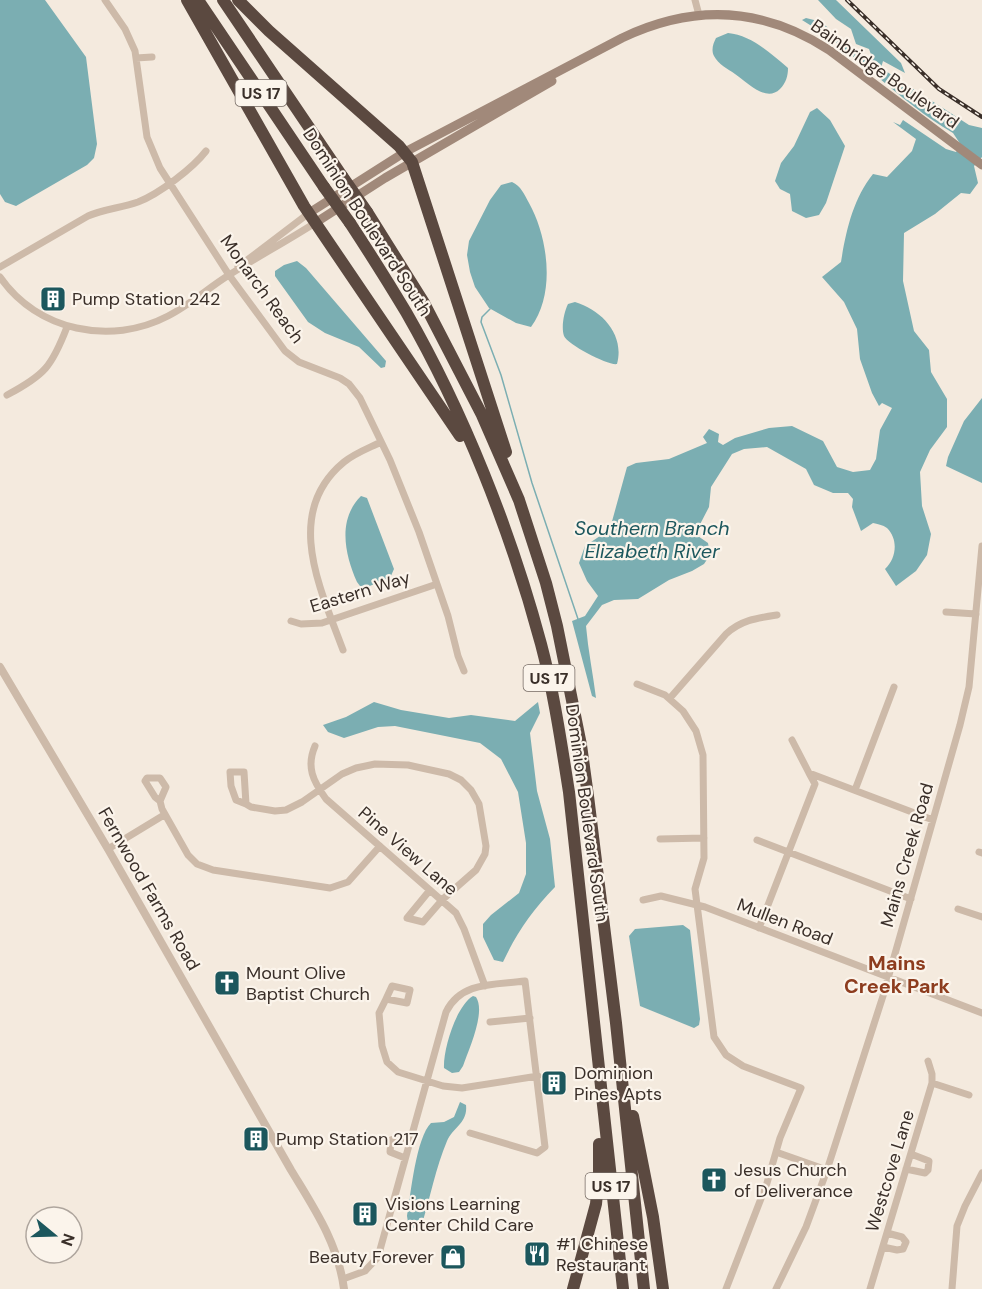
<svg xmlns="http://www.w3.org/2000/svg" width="982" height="1289" viewBox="0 0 982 1289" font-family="'DM Sans',sans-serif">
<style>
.water{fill:#7baeb2}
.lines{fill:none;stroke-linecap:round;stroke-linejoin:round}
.stream{stroke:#7baeb2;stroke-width:1.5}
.minor{stroke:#cdbaa9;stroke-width:7}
.tertiary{stroke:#cdbaa9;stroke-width:8}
.secondary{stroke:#a1897a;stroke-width:9}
.motorway{stroke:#5b4940;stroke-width:12}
.rail-casing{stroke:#3a2f29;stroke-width:4}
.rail{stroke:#fbf4eb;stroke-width:1.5;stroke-dasharray:4.5;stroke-linecap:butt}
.motorway-bridge{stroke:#5b4940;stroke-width:12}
.labels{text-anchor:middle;stroke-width:4.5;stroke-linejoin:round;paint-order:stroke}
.shield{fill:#fbf4eb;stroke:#746a63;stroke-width:1.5}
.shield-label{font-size:16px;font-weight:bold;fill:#3a2f29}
.street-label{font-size:18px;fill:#3a2f29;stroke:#fbf4eb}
.poi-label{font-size:18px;fill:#3a2f29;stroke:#fbf4eb;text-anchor:start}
.water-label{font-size:20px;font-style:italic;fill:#1c575d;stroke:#fbf4eb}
.neighbourhood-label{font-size:20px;font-weight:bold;fill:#8d3c1e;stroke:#fbf4eb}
</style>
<rect width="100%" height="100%" fill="#f4eade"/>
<path class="water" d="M0 0H45L86 57 97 144 94 158 87 165 16 206 5 202 0 194Z
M818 0H836L901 63 905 73 883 61 881 68 969 125 982 128V157L974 166 978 183 970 194 961 193 935 214 904 233 903 281 914 331 929 350 931 372 947 399V427L930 450 920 472 922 506 931 534 927 555 916 571 896 586 885 569C896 559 899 540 887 528 883 525 877 524 873 523L861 531 852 507 853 499 848 493H833L814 485 806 469 767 447 744 449 732 454 711 487 709 507 695 534 708 543 710 555 704 564 692 571 669 580 638 599 614 600 602 605 586 626C588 650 593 674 596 698L592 696 572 621 585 616 598 596 587 581 579 563 585 546 603 534 611 525 627 467 636 463 669 459 707 443 703 437 709 429 719 434 718 442 723 445 735 438 769 428 792 426 823 441 837 467 853 472 870 470 876 459 880 430 892 408 882 403 879 406 872 393 860 359 857 329 844 302 822 277 841 262C846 231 853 199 873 174L887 177 912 151 916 139 893 122 900 125 903 120 946 149 956 152 961 145 953 133C898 101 856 52 802 20L806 18 822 22 835 35 867 59 872 57 869 49 856 44 851 29 836 19Z
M728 33C751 35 770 53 788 68 788 76 786 83 780 89 766 103 747 82 735 74 728 69 718 64 714 56 711 50 713 44 716 38Z
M817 108 830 120 845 146 826 203 819 215 806 218 792 211 790 194 780 189 775 181 781 163 794 146 810 112Z
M512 182C521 186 524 194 529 203 548 237 556 294 531 327L516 323 489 308 475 287 470 272 467 255 469 241 490 200 501 185Z
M297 261 306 268 386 361 385 367 381 368 359 347 325 333 308 322 275 276V271L284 265Z
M575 302C602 310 625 335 617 364 609 366 568 345 564 336 561 327 564 312 568 304Z
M982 398V483L946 466 948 457 964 421Z
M361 496 367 498 394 569 390 578 367 587 360 586 357 582C345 555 337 520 361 496Z
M374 702 401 710 449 718 471 715 515 721 538 702 540 713 530 733 537 791 550 839 555 887C532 911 517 932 503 962L494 960 483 937V924L491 915 519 893 526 874V843L518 792 501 759 480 743 395 726 378 727 344 738 328 732 323 725 346 717Z
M683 925 690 930 700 1019 699 1025 694 1028 640 1006 629 936 635 929Z
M473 996 476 997C486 1012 469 1049 463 1066L459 1072 452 1073 444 1068C443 1050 456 1006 473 996Z
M460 1102 466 1105C468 1123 453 1127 447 1141 436 1167 430 1198 422 1224L420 1227 413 1228 408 1222 407 1216C411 1193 416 1138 431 1123L444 1122 454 1117Z"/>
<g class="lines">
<path class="stream" d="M490 309 482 317 481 322 501 375 532 483 578 619"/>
<path class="minor" d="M105 0 125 29 135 51 147 137 160 168 229 275 285 351 299 362 340 378 349 384 360 398 390 460 419 532 448 616 458 656 464 671
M695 0 699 15
M136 58 152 57
M0 267 88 216C104 209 121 208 138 202 159 194 193 168 206 151
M238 267 309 213
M0 277C37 331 111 346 168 316 190 305 208 288 229 275 257 257 287 241 315 223
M7 395C45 375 52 366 67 327
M946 612 976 614
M291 621 301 624 322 623 437 584
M343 650C321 590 282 513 344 462 355 453 369 448 381 442
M637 684 665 695 683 711 696 731 703 755 704 858 695 889 714 1037 726 1055 743 1066 801 1088 780 1138 767 1183 726 1289
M670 698 726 634C741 620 757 618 777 615
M792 740 809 773 933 820
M315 746C306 767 313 781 326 799L456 913 464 929 485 986
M855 790 894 687
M160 801 155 797 145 781 147 778H160L166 787 160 801 162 809 188 855 197 864 213 870 330 888 348 882 380 846
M246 804 236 800 231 786 230 772H244L246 804 251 807 275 811 286 810 302 802 342 774 356 768 375 764 408 765 449 774 461 780 471 790 479 804 486 846 485 854 476 870 443 899 423 922 407 918 430 890
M660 839 704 838
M757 840 911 899
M108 849 164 815
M979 852 982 853
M643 900 661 896 705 907 982 1013
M958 909 982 917
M759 928 815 784 809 773
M386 999 392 986 410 990 407 1003 386 999 379 1013 382 1046 387 1062 398 1072 443 1086 462 1088 538 1076
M490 1022 530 1018
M932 1083 969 1095
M776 1152 827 1170
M405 1158 390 1152 391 1140 395 1139 410 1141
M906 1169 925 1173 928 1170 929 1161 911 1154
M883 1247 897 1250 903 1249 906 1242 902 1237 887 1233
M343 1279 365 1271 378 1257 446 1012C461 981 495 985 525 981L545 1147 537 1153 470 1133
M776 1289 806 1227 827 1170 883 996 960 725 969 687 982 546
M870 1289 932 1083V1074L928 1061
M952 1289 957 1226 965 1206 982 1173"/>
<path class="tertiary" d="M0 667 108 849 291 1170C314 1208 338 1243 344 1289"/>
<path class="secondary" d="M309 213 405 152 622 38C693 4 763 7 829 50L982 165
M315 223 385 178 552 81"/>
<path class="motorway" d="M187 0 304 206 460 436
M198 0 324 187
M223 0 342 176
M238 0 269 31 399 146 412 162 506 452
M367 212 424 303 482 415 519 500 546 583 557 626 581 745 588 796 616 1023 644 1289
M350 223C369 252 388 282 406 312 464 413 511 532 541 644 554 693 561 742 569 792L623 1289
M633 1116 653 1217 663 1289
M573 1289 596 1204 599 1172V1144"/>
<defs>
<path id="rail" d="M847 0 939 89 982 117"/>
</defs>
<use href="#rail" class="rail-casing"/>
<use href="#rail" class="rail"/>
<path class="motorway-bridge" d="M342 176 367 212
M324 187 350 223"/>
</g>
<defs>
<symbol id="building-square" viewBox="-11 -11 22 22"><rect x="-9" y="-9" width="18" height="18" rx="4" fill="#1c575d" stroke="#fbf4eb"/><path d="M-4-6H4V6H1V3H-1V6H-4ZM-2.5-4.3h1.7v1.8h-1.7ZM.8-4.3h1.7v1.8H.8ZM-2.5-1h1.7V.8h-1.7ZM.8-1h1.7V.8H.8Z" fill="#fff"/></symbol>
<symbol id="church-square" viewBox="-11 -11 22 22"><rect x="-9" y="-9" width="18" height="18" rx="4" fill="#1c575d" stroke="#fbf4eb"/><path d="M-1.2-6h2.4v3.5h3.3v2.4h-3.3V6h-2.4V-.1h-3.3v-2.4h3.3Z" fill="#fff"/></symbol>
<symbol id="restaurant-square" viewBox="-11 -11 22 22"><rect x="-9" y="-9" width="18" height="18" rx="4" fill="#1c575d" stroke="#fbf4eb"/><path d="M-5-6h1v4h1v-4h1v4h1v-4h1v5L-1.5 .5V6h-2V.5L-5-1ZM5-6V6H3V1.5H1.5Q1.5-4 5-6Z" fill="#fff"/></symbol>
<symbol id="shop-square" viewBox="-11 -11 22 22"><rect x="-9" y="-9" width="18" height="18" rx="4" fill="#1c575d" stroke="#fbf4eb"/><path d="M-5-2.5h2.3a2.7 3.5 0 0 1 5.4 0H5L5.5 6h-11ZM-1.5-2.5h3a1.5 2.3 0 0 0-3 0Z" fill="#fff"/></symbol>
</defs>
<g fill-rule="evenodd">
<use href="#building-square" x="38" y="284" width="30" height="30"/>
<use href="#church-square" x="212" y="968" width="30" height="30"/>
<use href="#building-square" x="539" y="1068" width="30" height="30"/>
<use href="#building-square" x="241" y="1124" width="30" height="30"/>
<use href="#church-square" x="699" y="1165" width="30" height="30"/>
<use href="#building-square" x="350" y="1199" width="30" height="30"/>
<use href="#restaurant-square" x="522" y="1239" width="30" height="30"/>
<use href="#shop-square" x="438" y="1242" width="30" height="30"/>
</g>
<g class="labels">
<g class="shield">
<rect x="235.5" y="80" width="51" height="26" rx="4.5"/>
<rect x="523.5" y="665" width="51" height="26" rx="4.5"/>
<rect x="585.5" y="1173" width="51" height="26" rx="4.5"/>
</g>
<g class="shield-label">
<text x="261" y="99">US 17</text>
<text x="549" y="684">US 17</text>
<text x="611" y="1192">US 17</text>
</g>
<g class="street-label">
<text transform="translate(885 74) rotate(35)" y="6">Bainbridge Boulevard</text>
<text transform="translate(367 222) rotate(57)" y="6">Dominion Boulevard South</text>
<text transform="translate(262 289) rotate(54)" y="6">Monarch Reach</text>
<text transform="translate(360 592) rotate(-17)" y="6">Eastern Way</text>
<text transform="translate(587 813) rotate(82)" y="6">Dominion Boulevard South</text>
<text transform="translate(408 851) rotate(41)" y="6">Pine View Lane</text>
<text transform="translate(907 855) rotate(-74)" y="6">Mains Creek Road</text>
<text transform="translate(149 889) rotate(60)" y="6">Fernwood Farms Road</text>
<text transform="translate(785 922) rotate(21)" y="6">Mullen Road</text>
<text transform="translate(890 1171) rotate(-73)" y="6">Westcove Lane</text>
</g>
<g class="poi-label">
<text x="72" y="305">Pump Station 242</text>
<text x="246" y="979">Mount Olive<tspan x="246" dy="21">Baptist Church</tspan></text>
<text x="574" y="1079">Dominion<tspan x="574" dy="21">Pines Apts</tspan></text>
<text x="276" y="1145">Pump Station 217</text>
<text x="734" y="1176">Jesus Church<tspan x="734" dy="21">of Deliverance</tspan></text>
<text x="385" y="1210">Visions Learning<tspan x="385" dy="21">Center Child Care</tspan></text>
<text x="556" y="1250">#1 Chinese<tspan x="556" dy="21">Restaurant</tspan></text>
<text x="434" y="1263" text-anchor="end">Beauty Forever</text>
</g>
<g class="water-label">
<text x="652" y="535">Southern Branch<tspan x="652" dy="23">Elizabeth River</tspan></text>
</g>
<g class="neighbourhood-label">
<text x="897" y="970">Mains<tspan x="897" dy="23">Creek Park</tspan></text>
</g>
</g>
<g transform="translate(54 1235) rotate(109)"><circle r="28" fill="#fbf4eb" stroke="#aea59d" stroke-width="1.5"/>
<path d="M0-4.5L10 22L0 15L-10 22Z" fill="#1c575d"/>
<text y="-9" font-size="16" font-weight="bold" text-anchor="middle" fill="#3a2f29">N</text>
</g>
</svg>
